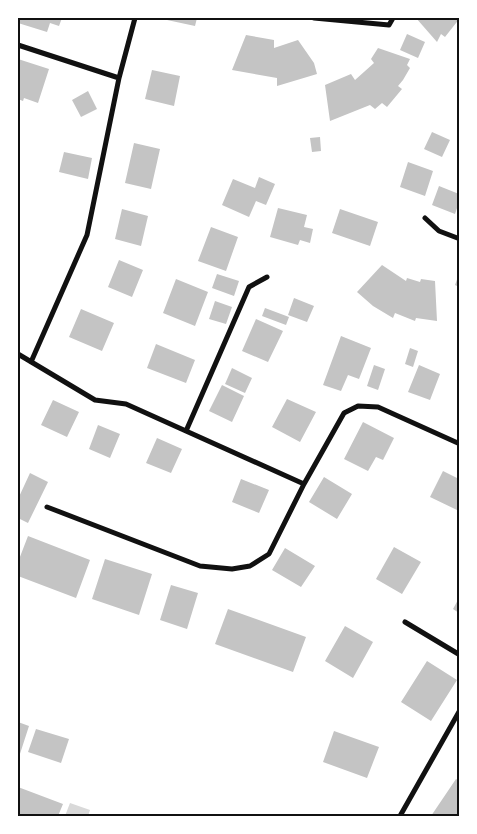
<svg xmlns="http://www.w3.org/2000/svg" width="477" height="834" viewBox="0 0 477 834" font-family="'Alegreya Sans',sans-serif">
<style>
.water{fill:#d9d9d9}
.building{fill:#c4c4c4}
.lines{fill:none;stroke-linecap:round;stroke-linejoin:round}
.minor{stroke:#111;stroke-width:5}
.neatline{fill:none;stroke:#111;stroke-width:2}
</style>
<rect width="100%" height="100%" fill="#fff"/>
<path class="water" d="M70 803 90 810 88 816H65Z"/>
<path class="building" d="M18 18H62L59 26 50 23 47 32 18 23Z
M168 18H197L195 26 167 20Z
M416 18H460L445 37 441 34 437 42Z
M407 34 425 42 418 58 400 50Z
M246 35 274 40V48L298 40 314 63 317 74 277 86V78L232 70Z
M378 48 410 59 407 65 410 68 403 80 398 86 402 89 387 107 382 103 375 109 370 105 330 121 325 85 351 74 355 80 374 63 371 59Z
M18 59 49 69 38 103 24 98 23 101 18 99Z
M152 70 180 76 174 106 145 99Z
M88 91 97 109 81 117 72 100Z
M432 132 450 140 442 157 424 149Z
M320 137 321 151 312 152 310 138Z
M134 143 160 149 151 189 125 183Z
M64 152 92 158 88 179 59 172Z
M408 162 433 171 425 196 400 187Z
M259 177 275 184 266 205 256 201 249 217 222 205 233 179 255 188Z
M439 186 459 194V202L455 214 432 205Z
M278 208 307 215 304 227 313 229 310 243 300 240 298 245 270 237Z
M122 209 148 216 141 246 115 239Z
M340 209 378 222 370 246 332 233Z
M211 227 238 237 226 271 198 261Z
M119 260 143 270 132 297 108 287Z
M382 265 406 281 407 278 420 282 421 279 435 281 437 321 416 318 415 321 395 313 393 318 373 306 357 292Z
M217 274 239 281 234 296 212 288Z
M459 274V287L455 285Z
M176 279 208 292 195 326 163 313Z
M294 298 314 306 307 322 288 315Z
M215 301 232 307 226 324 209 319Z
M265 308 289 317 286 325 262 316Z
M81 309 114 323 102 351 69 337Z
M256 319 283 331 268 362 242 351Z
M341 336 371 348 359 379 348 375 341 391 323 385Z
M156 344 195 360 186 383 147 368Z
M410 348 418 351 413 367 405 364Z
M374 365 385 369 378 390 367 386Z
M419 365 440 374 430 400 408 392Z
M232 368 252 378 245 393 225 384Z
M222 385 244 396 232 422 209 411Z
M287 399 316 412 300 442 272 427Z
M53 400 79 412 67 437 41 425Z
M363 422 394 438 383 460 376 457 368 471 344 459Z
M98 425 120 434 110 458 89 449Z
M157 438 182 449 171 473 146 463Z
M443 471 459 479V504L457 510 430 497Z
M30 473 48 482 28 523 18 518V499Z
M324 477 352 494 337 519 309 502Z
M241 479 269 490 259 513 232 502Z
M28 536 90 560 76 598 18 576V562Z
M394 547 421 562 402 594 376 579Z
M285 548 315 566 301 587 272 570Z
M105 559 152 574 139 615 92 599Z
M171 585 198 593 187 629 160 620Z
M459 598V613L453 609Z
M228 609 306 637 293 672 215 644Z
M345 626 373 642 353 678 325 661Z
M427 661 457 680 431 721 401 702Z
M18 722 29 726 18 760Z
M36 729 69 739 61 763 28 752Z
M334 731 379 747 367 778 323 762Z
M456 779 459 781V816H431Z
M18 787 63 804 58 816H18Z"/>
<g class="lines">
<path class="minor" d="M314 18 389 25 393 18
M18 45 119 78
M425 218 439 231 460 239
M18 354 95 400 126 404 304 484 344 413 358 406 378 407 460 444
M31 362 87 235 119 78 135 18
M186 431 249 287 267 277
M47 507 200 566 232 569 250 566 269 554 304 484
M405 622 460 655
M400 816 460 710"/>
</g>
<rect width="477" height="834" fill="none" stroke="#ffffff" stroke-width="38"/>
<rect x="19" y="19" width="439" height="796" class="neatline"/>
</svg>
